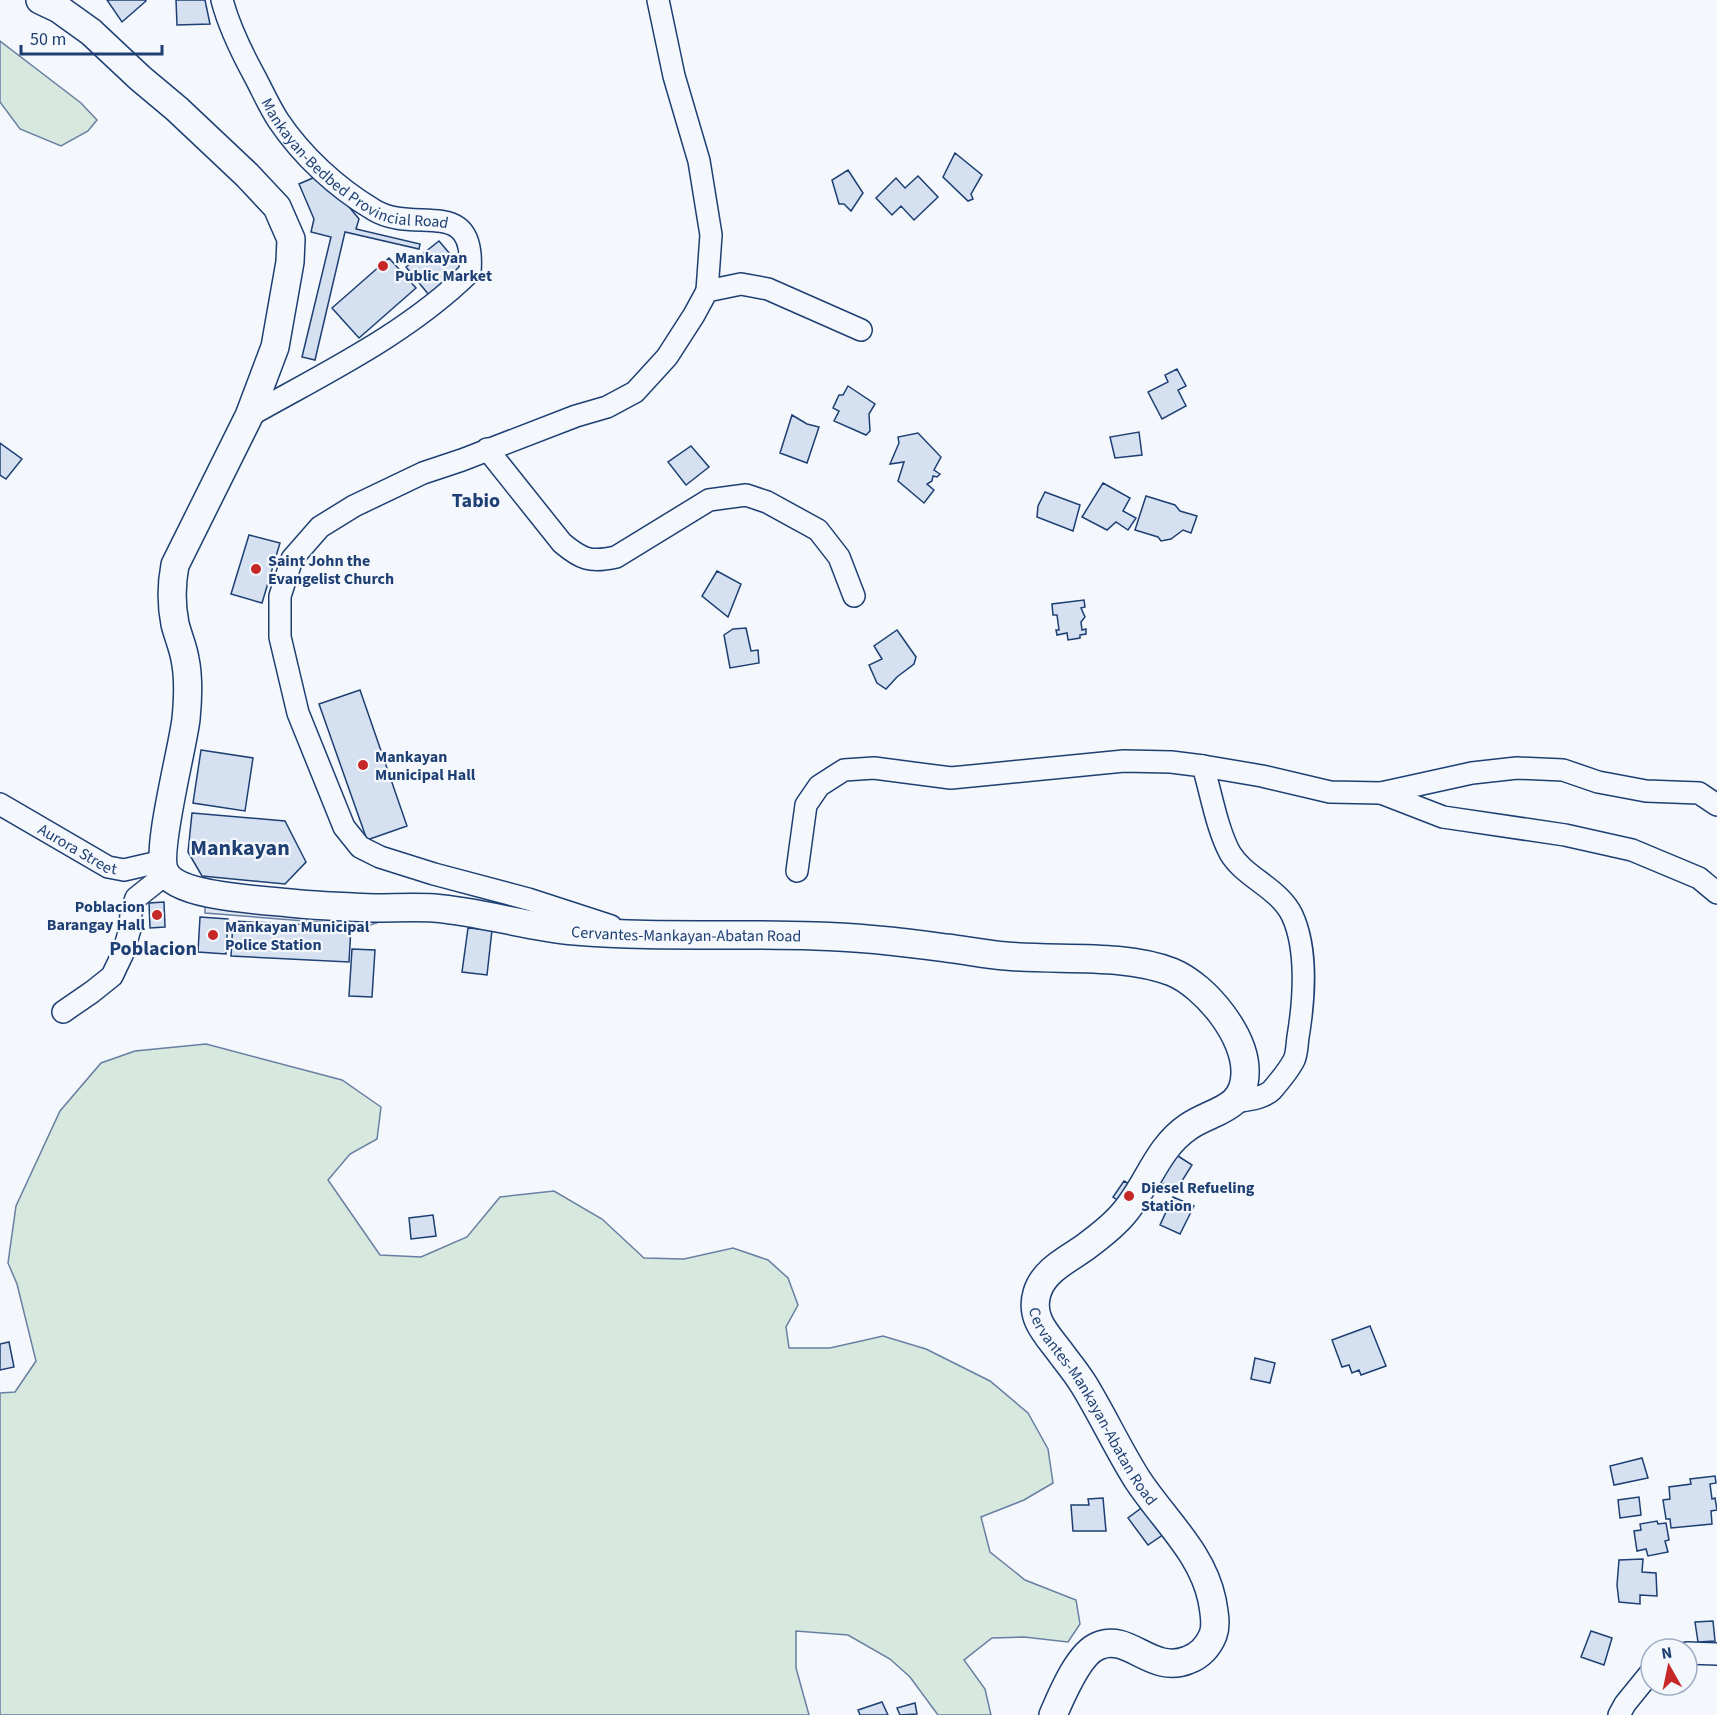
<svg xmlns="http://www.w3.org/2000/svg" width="1717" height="1715" viewBox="0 0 1717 1715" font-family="'Source Sans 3',sans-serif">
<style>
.green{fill:#d7e8df;stroke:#687fa3;stroke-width:1.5}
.parking{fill:#e3e8f0;stroke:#687fa3;stroke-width:1.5}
.building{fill:#d5e0f0;stroke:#1d3f73;stroke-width:1.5}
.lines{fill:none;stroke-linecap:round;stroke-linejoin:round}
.minor-casing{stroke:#1d3f73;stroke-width:24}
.major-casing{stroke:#1d3f73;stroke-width:30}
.minor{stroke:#f4f7fb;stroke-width:21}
.major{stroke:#f4f7fb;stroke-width:27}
.poi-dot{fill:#c62828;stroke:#f4f7fb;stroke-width:2}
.labels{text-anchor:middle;stroke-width:4.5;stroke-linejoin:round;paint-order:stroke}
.street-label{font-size:16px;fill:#1d3f73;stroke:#f4f7fb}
.poi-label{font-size:16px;font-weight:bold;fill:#1d3f73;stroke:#f4f7fb;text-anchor:start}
.quarter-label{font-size:20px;font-weight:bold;fill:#1d3f73;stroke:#f4f7fb}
.district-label{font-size:22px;font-weight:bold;fill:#1d3f73;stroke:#f4f7fb}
</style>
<rect width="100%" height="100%" fill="#f4f7fb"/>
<path class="green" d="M0 41 81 103 97 120 88 131 61 146 20 129 0 102Z
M206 1044 342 1080 381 1107 377 1139 350 1154 328 1180 380 1255 421 1257 467 1237 500 1197 554 1191 602 1219 644 1258 684 1259 733 1248 768 1260 788 1278 798 1305 786 1327 789 1348H830L883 1336 926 1349 990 1381 1028 1413 1048 1449 1053 1483 1024 1500 981 1517 990 1552 1025 1580 1076 1600 1080 1624 1068 1642 1024 1637 992 1638 964 1660 985 1689 991 1715H938L910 1677 890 1659 848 1635 796 1631V1668L809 1715H0V1393L15 1392 36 1361 17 1284 8 1263 16 1206 60 1111 101 1063 135 1051Z"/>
<path class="parking" d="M205 901 395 917 367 926 205 913Z"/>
<path class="building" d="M107 0H145L146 1 122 22Z
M176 0H205L210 24 177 25Z
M955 153 982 175 971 194 973 199 968 201 943 177Z
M848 170 863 193 851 211 844 204H839L832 180Z
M322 174 359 219 356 229 420 244 419 249 345 232 315 360 302 357 331 237 311 232 314 219 299 184Z
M918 176 938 197 914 220 901 206 892 215 876 198 896 178 905 188Z
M439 241 462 268 429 295 406 267Z
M389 258 416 288 359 338 332 308Z
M1177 369 1186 386 1178 390 1186 406 1162 419 1148 392 1168 382 1165 375Z
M848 386 875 404 869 414 870 431 866 435 834 421 839 411 833 408 839 395H843Z
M792 415 807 424 819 427 807 463 780 453Z
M1139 432 1142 455 1115 458 1110 437Z
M918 433 941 457 934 470 940 474 937 477 933 476 932 481 927 484 934 490 924 503 898 481 904 462 890 464 899 443 898 437Z
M0 443 22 459 6 479 0 475Z
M691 446 709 467 686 485 668 462Z
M1103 483 1130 498 1123 511 1136 518 1128 530 1116 522 1107 530 1082 517Z
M1045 492 1080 505 1073 531 1037 517 1038 506Z
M1146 496 1175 505 1180 511 1197 516 1191 533 1183 530 1171 539 1161 541 1158 537 1135 530Z
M249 535 280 543 262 603 231 594Z
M717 571 741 584 728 617 702 596Z
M1084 600 1085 607 1081 608 1085 617 1081 622 1082 630 1086 629V634L1080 635V638L1068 640 1067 633 1057 635 1056 630H1059L1057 615H1053L1052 604Z
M746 628 751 651 758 650 759 663 730 668 724 635 733 629Z
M897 630 916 657 914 664 897 677 886 689 877 683 869 665 882 659 874 646Z
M360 690 407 826 367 840 319 704Z
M201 750 253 758 245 811 193 803Z
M192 813 285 821 306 862 285 884 202 876 188 852Z
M164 902 165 927 150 928 149 903Z
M200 917 228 919 226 954 198 952Z
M233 921 351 927 349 962 231 956Z
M468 928 492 930 487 975 462 972Z
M352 949 375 950 372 997 349 996Z
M1175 1154 1192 1165 1175 1192 1157 1180Z
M1124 1181 1133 1186 1122 1203 1113 1197Z
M1173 1197 1194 1206 1180 1234 1160 1225Z
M433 1215 436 1236 411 1239 409 1218Z
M1370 1326 1386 1366 1361 1375 1359 1370 1352 1373 1349 1365 1342 1367 1332 1340Z
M9 1342 14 1367 0 1370V1344Z
M1255 1358 1275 1363 1270 1383 1251 1379Z
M1642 1458 1648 1478 1614 1485 1610 1466Z
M1715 1476 1716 1483 1710 1484 1712 1499 1715 1498 1717 1510 1711 1511 1712 1524 1671 1528 1670 1519H1666L1663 1500 1670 1499 1669 1487 1691 1484 1690 1479Z
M1639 1497 1641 1515 1620 1518 1618 1500Z
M1103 1498 1106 1531H1073L1071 1505H1089L1088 1499Z
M1144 1506 1164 1534 1148 1545 1128 1518Z
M1657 1521 1658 1524 1666 1523 1669 1540 1665 1541 1668 1552 1648 1556 1646 1549 1637 1551 1634 1531 1641 1530 1640 1524Z
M1643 1559 1642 1572 1656 1573 1657 1596 1640 1595V1604L1619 1602 1617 1585 1619 1560Z
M1713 1621 1715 1641 1698 1642 1695 1622Z
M1591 1631 1612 1638 1604 1665 1581 1657Z
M882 1702 888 1715H860L858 1710Z
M915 1703 917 1714 900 1715 897 1708Z"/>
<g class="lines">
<defs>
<g id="minor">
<path id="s1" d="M222 0C229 27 241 51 254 75 262 90 269 106 278 120 302 156 337 188 374 210 415 235 476 194 470 272 407 334 325 373 249 416"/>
<path d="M658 0 674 76 699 161 711 235 707 291"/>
<path d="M487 449 562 543C581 559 590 563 616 557L709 500 746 495 767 502 818 530 839 557 854 596"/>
<path d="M1203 766 1262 776 1330 792 1381 793 1472 773 1517 768 1563 770 1598 782 1646 791 1699 793 1717 805"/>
<path d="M1381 793 1443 817 1565 835 1632 850 1699 878 1717 893"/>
<path id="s2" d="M0 804 108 867 124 870 163 861"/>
<path d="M797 871 806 805 819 786 844 770 874 768 951 778 1124 761 1171 762 1203 766C1211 793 1217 829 1230 853 1245 878 1279 888 1292 915 1308 949 1304 1001 1298 1037 1297 1044 1297 1054 1294 1060 1290 1068 1278 1083 1272 1090 1263 1099 1246 1100 1234 1102"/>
<path d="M611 926 528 899 434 874 380 857 360 847 344 827 298 713 280 637V596L292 559 320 527 354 506 423 473 462 460 576 416 607 407 635 392 667 357 694 315 707 291 741 284 768 289 861 330"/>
<path d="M63 1012 92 992 112 976 123 953 130 929 131 913 136 898 166 874"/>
<path d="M1687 1653 1717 1654"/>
<path d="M1619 1715 1625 1704 1651 1672"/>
</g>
<g id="major">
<path id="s3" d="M40 0 59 9 91 32 140 78 177 109 247 175 277 207 291 239 290 262 275 347 249 416 175 565C171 586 171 604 175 624 178 636 183 647 185 659 189 678 188 699 186 719 183 747 155 852 165 872 177 897 264 900 290 903 318 906 346 907 374 908 394 908 414 907 434 908 482 912 528 927 575 931 655 938 735 933 815 936 858 937 903 942 946 948 966 950 986 955 1006 956 1058 961 1123 953 1172 972 1206 986 1247 1037 1245 1074 1244 1111 1212 1110 1188 1127 1157 1148 1148 1185 1124 1213 1115 1224 1100 1236 1088 1245 1070 1259 1044 1269 1037 1293 1029 1320 1049 1336 1063 1356 1070 1365 1078 1375 1084 1385 1103 1416 1118 1449 1137 1479 1163 1519 1202 1552 1212 1600 1214 1612 1217 1624 1213 1635 1208 1647 1199 1656 1188 1660 1151 1675 1129 1632 1098 1646 1078 1654 1061 1697 1053 1715"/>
</g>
</defs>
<use href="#minor" class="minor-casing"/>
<use href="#major" class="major-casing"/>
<use href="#minor" class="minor"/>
<use href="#major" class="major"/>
</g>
<g class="poi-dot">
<circle cx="383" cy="266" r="6"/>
<circle cx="256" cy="569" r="6"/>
<circle cx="363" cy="765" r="6"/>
<circle cx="157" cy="915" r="6"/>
<circle cx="213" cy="935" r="6"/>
<circle cx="1129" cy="1196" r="6"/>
</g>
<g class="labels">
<g class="street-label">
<text dy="6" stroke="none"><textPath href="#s1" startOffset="225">Mankayan-Bedbed Provincial Road</textPath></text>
<text dy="6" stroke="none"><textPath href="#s2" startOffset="90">Aurora Street</textPath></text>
<text dy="6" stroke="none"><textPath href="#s3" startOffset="1542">Cervantes-Mankayan-Abatan Road</textPath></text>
<text dy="6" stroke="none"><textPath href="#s3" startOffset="2602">Cervantes-Mankayan-Abatan Road</textPath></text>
</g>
<g class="poi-label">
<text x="395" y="263">Mankayan<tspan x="395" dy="18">Public Market</tspan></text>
<text x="268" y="566">Saint John the<tspan x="268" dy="18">Evangelist Church</tspan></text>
<text x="375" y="762">Mankayan<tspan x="375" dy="18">Municipal Hall</tspan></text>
<text x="145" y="912" text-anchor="end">Poblacion<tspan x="145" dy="18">Barangay Hall</tspan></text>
<text x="225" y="932">Mankayan Municipal<tspan x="225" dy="18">Police Station</tspan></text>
<text x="1141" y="1193">Diesel Refueling<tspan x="1141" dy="18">Station</tspan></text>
</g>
<g class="quarter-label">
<text x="476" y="507">Tabio</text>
<text x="153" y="955">Poblacion</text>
</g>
<g class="district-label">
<text x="240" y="855">Mankayan</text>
</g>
</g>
<g transform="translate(1669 1667) rotate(351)"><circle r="28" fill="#f4f7fb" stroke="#9eadc5" stroke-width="1.5"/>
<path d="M0-4.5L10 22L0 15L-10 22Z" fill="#c62828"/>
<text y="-9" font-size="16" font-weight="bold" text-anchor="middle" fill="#1d3f73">N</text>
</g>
<path d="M21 45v9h141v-9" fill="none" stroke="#1d3f73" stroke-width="3"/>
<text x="30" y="45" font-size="18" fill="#1d3f73" stroke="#f4f7fb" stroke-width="4.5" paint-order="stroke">50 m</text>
</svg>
